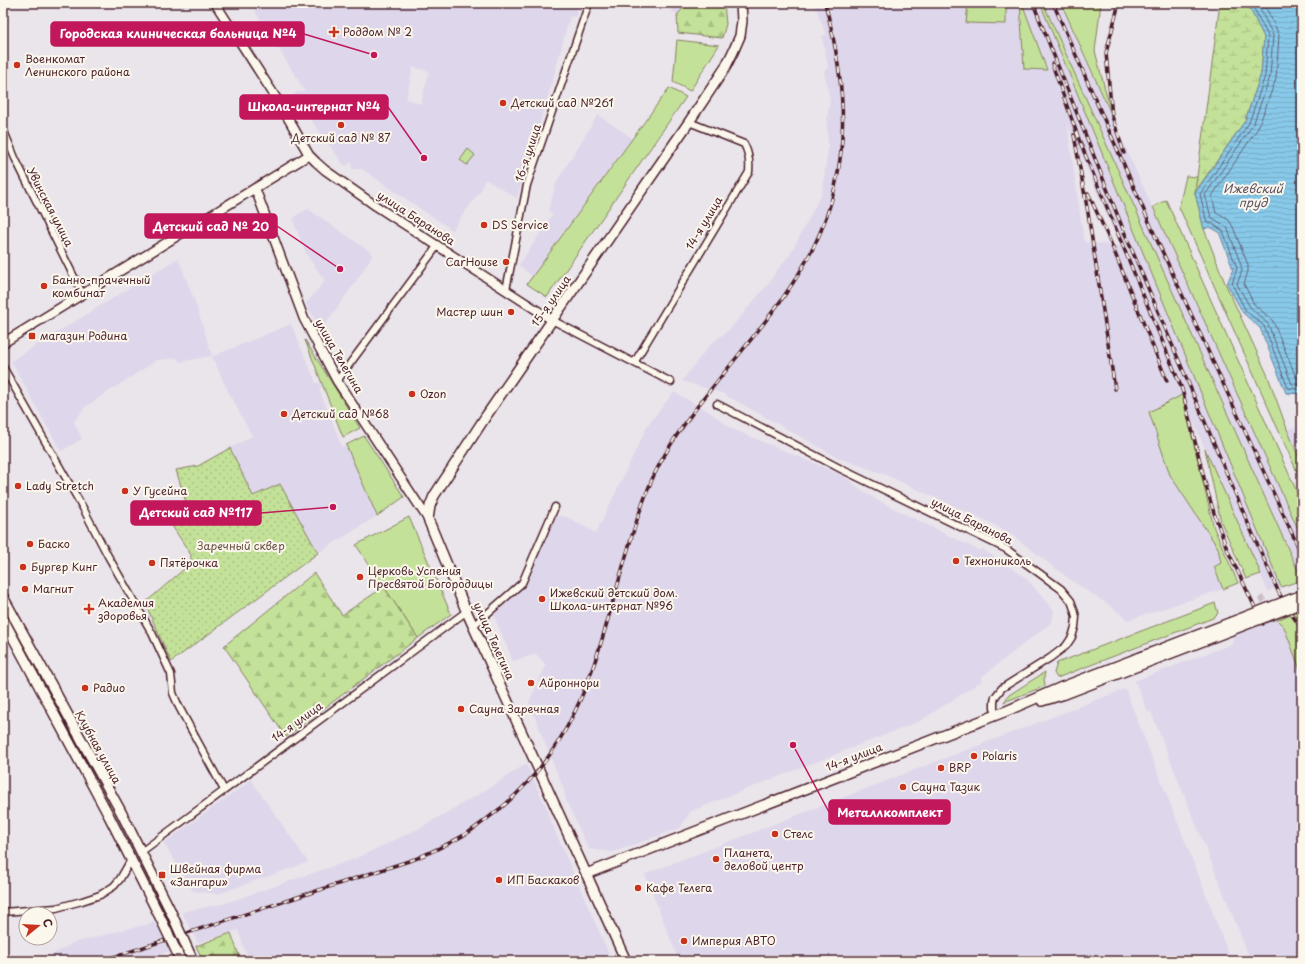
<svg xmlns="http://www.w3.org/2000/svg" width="1305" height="964" viewBox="0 0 1305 964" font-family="'Playpen Sans',sans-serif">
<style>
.built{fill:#ded6ea;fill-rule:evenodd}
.grass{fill:#c3e198;stroke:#868062}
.forest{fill:url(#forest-firs);stroke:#868062}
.wetland{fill:url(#wetland-marsh);stroke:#868062}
.park{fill:url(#park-dots);stroke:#868062}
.water{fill:url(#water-rules);stroke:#6f859d}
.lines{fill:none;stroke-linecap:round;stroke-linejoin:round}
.shore{stroke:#636377;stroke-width:1}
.minor-tunnel{stroke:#cabdc5;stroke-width:6;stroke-dasharray:6 3;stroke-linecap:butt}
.minor-casing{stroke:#4a1f2b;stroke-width:9}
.tertiary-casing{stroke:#4a1f2b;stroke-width:11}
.secondary-casing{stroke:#4a1f2b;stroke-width:12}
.minor{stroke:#fbf7ec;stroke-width:6}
.tertiary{stroke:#fbf7ec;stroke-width:8}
.secondary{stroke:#fbf7ec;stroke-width:9}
.rail-casing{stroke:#4a1f2b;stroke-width:3.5}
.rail{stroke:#fbf7ec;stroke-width:2;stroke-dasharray:6;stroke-linecap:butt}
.secondary-bridge-casing{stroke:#4a1f2b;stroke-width:12;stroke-linecap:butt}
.secondary-bridge{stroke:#fbf7ec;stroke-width:9}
.poi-dot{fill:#c8321e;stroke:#fbf7ec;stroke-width:1.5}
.labels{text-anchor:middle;stroke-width:4;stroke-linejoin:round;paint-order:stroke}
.poi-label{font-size:11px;fill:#4a1f2b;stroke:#fbf7ec;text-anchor:start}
.street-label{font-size:11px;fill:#4a1f2b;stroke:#fbf7ec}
.park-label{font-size:11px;fill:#685046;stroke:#fbf7ec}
.water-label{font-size:12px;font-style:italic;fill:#5d5264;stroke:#fbf7ec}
.leader{fill:none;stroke:#c2185b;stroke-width:1.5}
.callout-dot{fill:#c2185b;stroke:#fbf7ec;stroke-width:1.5}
.callout{fill:#c2185b;stroke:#c2185b;stroke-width:1.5}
.callout-label{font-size:12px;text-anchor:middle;font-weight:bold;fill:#fff}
</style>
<defs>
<pattern id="forest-firs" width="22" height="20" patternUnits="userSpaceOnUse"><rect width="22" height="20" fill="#c3e198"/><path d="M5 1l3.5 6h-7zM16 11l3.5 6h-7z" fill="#a9c183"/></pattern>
<pattern id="wetland-marsh" width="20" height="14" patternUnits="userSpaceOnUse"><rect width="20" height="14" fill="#c3e198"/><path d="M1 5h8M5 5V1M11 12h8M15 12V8" fill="none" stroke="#a9c183"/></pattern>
<pattern id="park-dots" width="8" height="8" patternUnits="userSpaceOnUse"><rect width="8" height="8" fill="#c3e198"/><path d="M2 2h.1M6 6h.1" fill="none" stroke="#a9c183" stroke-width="1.8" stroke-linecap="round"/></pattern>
<pattern id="water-rules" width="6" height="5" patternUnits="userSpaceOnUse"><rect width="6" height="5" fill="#88c9e9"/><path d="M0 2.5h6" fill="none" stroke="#77acc8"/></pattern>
</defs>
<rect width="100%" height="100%" fill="#eae4eb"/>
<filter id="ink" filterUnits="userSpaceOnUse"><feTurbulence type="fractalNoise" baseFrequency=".025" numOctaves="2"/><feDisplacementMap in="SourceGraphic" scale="8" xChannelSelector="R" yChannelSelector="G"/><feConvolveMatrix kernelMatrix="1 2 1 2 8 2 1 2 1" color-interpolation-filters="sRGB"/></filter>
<g filter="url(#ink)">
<path class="built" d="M250 3H579L575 17 570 16 550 89 517 198 485 179 481 190 452 230 362 169H352V162L347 165 343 164 293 95 299 91 300 93 305 91ZM413 67 429 71 421 104 406 99Z
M665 3H688L677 15Z
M813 3H968L967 23 1006 24V3H1020L1024 69H1047L1022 3H1040L1281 587 1268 591 1205 449 1182 395 1170 475 1218 548 1221 563 1214 567 1223 589 1128 620 1109 605 1068 578 1011 534 985 520 938 499 884 474 839 458 722 393 682 381 710 345 730 329 769 283 775 273 791 253 822 193 828 149 827 122 830 100 824 71 828 69V66L822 37 826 34 817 11ZM1067 123 1120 245V246L1084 242Z
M1043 3H1060L1302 538V580Z
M598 115 632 138 532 276 519 265 553 214 548 211 557 181Z
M308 209 372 253V256L352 287 321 330 306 304 325 281 307 255 293 220 297 215Z
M178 258 195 302 212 356 218 355 221 353 291 324 316 383H321L323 387 319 389 342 447 346 445 377 516 318 553 280 485 253 496 230 448 252 436 228 391 212 356 179 362 178 358 157 360 85 407 74 422 82 439 61 451 11 361Z
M674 392 708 411 732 429 840 474 875 499 980 551 982 549 1026 578 1054 611 1052 622 981 677 983 680 920 721 691 811 680 828 613 852 589 849 566 801 564 789 553 763 529 702 546 665 536 654 513 661 493 613 526 584 554 518 560 516 567 517 596 533 648 425Z
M1302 427V465L1287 429Z
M1274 617 1284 627 1302 674V961H1251L1151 712H1148L1135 681 1232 644 1234 634Z
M1125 689 1203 887 1231 961H679L645 874Z
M526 764 548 811V815L612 961H249L238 930 198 943 182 912 226 903 357 858 420 828 486 790Z
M251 780 308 862 218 894 193 891 164 843Z
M156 922 170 951 142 961H41L73 943Z"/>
<path class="grass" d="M968 3H1006V24L966 23Z
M1020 3H1022L1047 70 1024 69Z
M1040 3H1043L1302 580 1281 587Z
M1061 3H1101L1095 51 1112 116Z
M677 40 719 45 690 91 673 82Z
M669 88 686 97 547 297 527 284Z
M468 149 475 155 467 165 460 160Z
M1186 176 1197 177 1195 193 1204 229 1225 283 1267 374 1287 429 1302 465V483L1179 207Z
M1166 200 1302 503V538L1153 207Z
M305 340 360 428 343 437Z
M1182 395 1214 528 1238 583 1223 589 1214 567 1221 563 1218 548 1170 475 1149 412Z
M364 436 404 497 377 516 346 445Z
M1205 449 1261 574 1246 579 1221 522Z
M409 517 451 614 418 638 356 545Z
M1215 603 1218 613 1213 618 1057 678 1054 673 1057 663Z
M1302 609V675L1284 627 1277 620Z
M1045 672 1044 678 1045 686 1004 702 1009 695Z"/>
<path class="forest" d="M688 3H724L726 24 722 38 678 33 677 15Z
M314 573 342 615 384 587 418 638 286 737 224 646Z
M231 933 241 961H203L196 946Z"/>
<path class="wetland" d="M1220 3H1245L1248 4 1264 37 1261 74 1245 121 1195 192Z"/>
<path class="park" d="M230 448 253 496 280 484 318 553 171 662 145 603 191 563V555L169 521 189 512 176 470 198 466Z"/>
<path class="water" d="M1245 3H1302V394L1286 393 1260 328 1243 313 1227 284 1233 269 1219 232 1210 227 1204 229 1195 193 1245 121 1261 74 1264 37 1248 5Z"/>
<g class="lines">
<path class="shore" d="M1251 3 1268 36 1265 76 1249 123 1200 194 1207 223 1213 224 1223 231 1237 268 1232 284 1246 311 1264 326 1288 388 1302 390
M1257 3 1273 35 1270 77 1253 125 1205 195 1211 217 1227 227 1241 265 1242 271 1237 284 1250 307 1268 324 1292 384 1302 385
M1264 3 1279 35 1276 79 1258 128 1212 196 1216 213 1229 220 1233 227 1248 265V271L1244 284 1254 304 1273 321 1296 377 1302 379"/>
<path class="minor-tunnel" d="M1260 597 1279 618"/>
<defs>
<path id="minor" d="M3 129 15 158 82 293
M506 290 527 185 589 3
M552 320 671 382
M634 363 749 172C750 161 749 153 744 144L689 122
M3 367 83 508 108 556 152 633 171 674 173 693 179 707 224 790
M337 381 438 245
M717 404 843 470 1006 549 1061 589 1071 601 1074 609 1076 617 1075 627 1072 637 1066 646 1050 658 1002 688 995 697 994 702V708L996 715
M473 626 522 583 555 507
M141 852 467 611
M3 912 56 908 82 901 100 895 114 886 120 879 132 858"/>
<path id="tertiary" d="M215 3 280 104 309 155 316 162 325 170 376 206 552 320
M255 188 304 319 337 381 428 519
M3 343 309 155"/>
<path id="secondary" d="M3 597 120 810 170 910
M3 619 109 816 159 915
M1042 701 1065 694
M586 874 1004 712 1062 687
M626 961 465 608 428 519 430 506 434 496 486 416 689 122 725 68 733 52 740 36 742 21 741 3"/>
</defs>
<use href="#minor" class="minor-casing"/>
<use href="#tertiary" class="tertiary-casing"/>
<use href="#secondary" class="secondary-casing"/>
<use href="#minor" class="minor"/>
<use href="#tertiary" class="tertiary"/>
<use href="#secondary" class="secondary"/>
<defs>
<path id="rail" d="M1033 3 1123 229 1247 521 1279 593 1292 615 1302 629
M1053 3 1157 240 1302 555
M1119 3 1106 53 1112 116 1124 153
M1052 64 1080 142 1182 389 1206 486 1214 513 1227 549 1263 624
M1074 135 1088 213 1115 389
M1088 193 1110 241 1167 381
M101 961 415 859C433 851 452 843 469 832 480 825 490 816 501 808 570 750 592 678 615 594 627 554 637 513 654 475 676 429 710 391 741 352 768 318 796 284 815 244 853 164 847 86 825 3"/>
</defs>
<use href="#rail" class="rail-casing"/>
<use href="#rail" class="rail"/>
<defs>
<path id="secondary-bridge" d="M1062 687 1302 595
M1065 694 1302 603
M170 910 193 961
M159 915 181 961"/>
</defs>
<use href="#secondary-bridge" class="secondary-bridge-casing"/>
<use href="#secondary-bridge" class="secondary-bridge"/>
</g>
</g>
<g class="poi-dot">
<path d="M332 26h4v4h4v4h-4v4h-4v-4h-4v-4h4z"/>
<circle cx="17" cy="65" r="4"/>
<circle cx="503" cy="103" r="4"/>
<circle cx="341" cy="125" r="4"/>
<circle cx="484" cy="225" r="4"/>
<circle cx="506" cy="262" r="4"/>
<circle cx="44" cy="286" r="4"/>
<circle cx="511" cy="312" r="4"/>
<rect x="28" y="332" width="8" height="8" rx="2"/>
<circle cx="412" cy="394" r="4"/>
<circle cx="284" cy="414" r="4"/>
<circle cx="18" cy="486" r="4"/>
<circle cx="125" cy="491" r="4"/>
<circle cx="30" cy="544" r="4"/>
<circle cx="956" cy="561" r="4"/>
<circle cx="152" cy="563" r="4"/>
<circle cx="23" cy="567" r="4"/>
<circle cx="360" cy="577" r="4"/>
<circle cx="25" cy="589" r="4"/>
<circle cx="542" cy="599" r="4"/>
<path d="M87 603h4v4h4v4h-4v4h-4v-4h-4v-4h4z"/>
<circle cx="531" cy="683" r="4"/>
<circle cx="85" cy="688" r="4"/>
<circle cx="461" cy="709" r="4"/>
<circle cx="974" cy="756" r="4"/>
<circle cx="941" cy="768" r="4"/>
<circle cx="903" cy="787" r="4"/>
<circle cx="775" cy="834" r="4"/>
<circle cx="716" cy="859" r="4"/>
<rect x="158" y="871" width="8" height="8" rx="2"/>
<circle cx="499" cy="880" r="4"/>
<circle cx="638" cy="888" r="4"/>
<circle cx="684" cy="941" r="4"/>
</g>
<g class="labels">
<g class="poi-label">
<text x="343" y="36">Роддом № 2</text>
<text x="25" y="63">Военкомат<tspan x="25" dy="13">Ленинского района</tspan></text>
<text x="511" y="107">Детский сад №261</text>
<text x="341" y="142" text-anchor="middle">Детский сад № 87</text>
<text x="492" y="229">DS Service</text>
<text x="498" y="266" text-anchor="end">CarHouse</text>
<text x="52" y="284">Банно-прачечный<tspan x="52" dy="13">комбинат</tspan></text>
<text x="503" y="316" text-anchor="end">Мастер шин</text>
<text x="40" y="340">магазин Родина</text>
<text x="420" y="398">Ozon</text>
<text x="292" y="418">Детский сад №68</text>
<text x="26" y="490">Lady Stretch</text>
<text x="133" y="495">У Гусейна</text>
<text x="38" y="548">Баско</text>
<text x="964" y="565">Технониколь</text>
<text x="160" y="567">Пятёрочка</text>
<text x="31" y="571">Бургер Кинг</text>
<text x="368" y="575">Церковь Успения<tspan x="368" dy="13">Пресвятой Богородицы</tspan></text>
<text x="33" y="593">Магнит</text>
<text x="550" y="597">Ижевский детский дом.<tspan x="550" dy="13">Школа-интернат №96</tspan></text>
<text x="98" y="607">Академия<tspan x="98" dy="13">здоровья</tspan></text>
<text x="539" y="687">Айроннори</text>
<text x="93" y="692">Радио</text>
<text x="469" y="713">Сауна Заречная</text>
<text x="982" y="760">Polaris</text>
<text x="949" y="772">BRP</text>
<text x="911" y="791">Сауна Тазик</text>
<text x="783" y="838">Стелс</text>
<text x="724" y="857">Планета,<tspan x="724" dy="13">деловой центр</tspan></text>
<text x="170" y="873">Швейная фирма<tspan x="170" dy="13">«Зангари»</tspan></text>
<text x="507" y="884">ИП Баскаков</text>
<text x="646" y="892">Кафе Телега</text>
<text x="692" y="945">Империя АВТО</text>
</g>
<g class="street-label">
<text transform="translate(528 153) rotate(-72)" y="4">16-я улица</text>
<text transform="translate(50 207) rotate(63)" y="4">Увинская улица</text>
<text transform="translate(416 218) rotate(33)" y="4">улица Баранова</text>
<text transform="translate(704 223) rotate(-59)" y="4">14-я улица</text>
<text transform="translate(551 301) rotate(-55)" y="4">15-я улица</text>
<text transform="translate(339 356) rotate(60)" y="4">улица Телегина</text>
<text transform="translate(972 521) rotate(27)" y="4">улица Баранова</text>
<text transform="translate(494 641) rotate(66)" y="4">улица Телегина</text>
<text transform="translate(297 722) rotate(-36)" y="4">14-я улица</text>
<text transform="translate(98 747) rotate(61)" y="4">Клубная улица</text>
<text transform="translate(854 757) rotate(-21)" y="4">14-я улица</text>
</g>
<g class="park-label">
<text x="241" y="550">Заречный сквер</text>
</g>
<g class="water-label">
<text x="1253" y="193">Ижевский<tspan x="1253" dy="14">пруд</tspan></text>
</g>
</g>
<path class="leader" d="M374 55L304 34M424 158L388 107M340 269L277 226M333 507L261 513M793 745L829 812"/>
<g class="callout-dot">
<circle cx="374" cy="55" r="4"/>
<circle cx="424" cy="158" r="4"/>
<circle cx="340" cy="269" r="4"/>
<circle cx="333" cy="507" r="4"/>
<circle cx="793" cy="745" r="4"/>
</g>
<g class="callout">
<rect x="51" y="22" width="253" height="24" rx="4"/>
<rect x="240" y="95" width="148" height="24" rx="4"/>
<rect x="145" y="214" width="132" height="24" rx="4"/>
<rect x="131" y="501" width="130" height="24" rx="4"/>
<rect x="829" y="800" width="121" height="24" rx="4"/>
</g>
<g class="callout-label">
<text x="178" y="38">Городская клиническая больница №4</text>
<text x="314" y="111">Школа-интернат №4</text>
<text x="211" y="231">Детский сад № 20</text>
<text x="196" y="517">Детский сад №117</text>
<text x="890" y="817">Металлкомплект</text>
</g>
<rect width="1305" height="964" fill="none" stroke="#fbf7ec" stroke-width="16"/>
<rect x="8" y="8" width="1289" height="948" fill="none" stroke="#4a1f2b" stroke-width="1.5" filter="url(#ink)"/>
<g transform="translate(38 926) rotate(72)"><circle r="19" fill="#fbf7ec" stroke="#b4a19f"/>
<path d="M0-3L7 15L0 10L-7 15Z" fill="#c8321e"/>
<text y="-6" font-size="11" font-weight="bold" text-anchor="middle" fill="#4a1f2b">С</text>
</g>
</svg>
